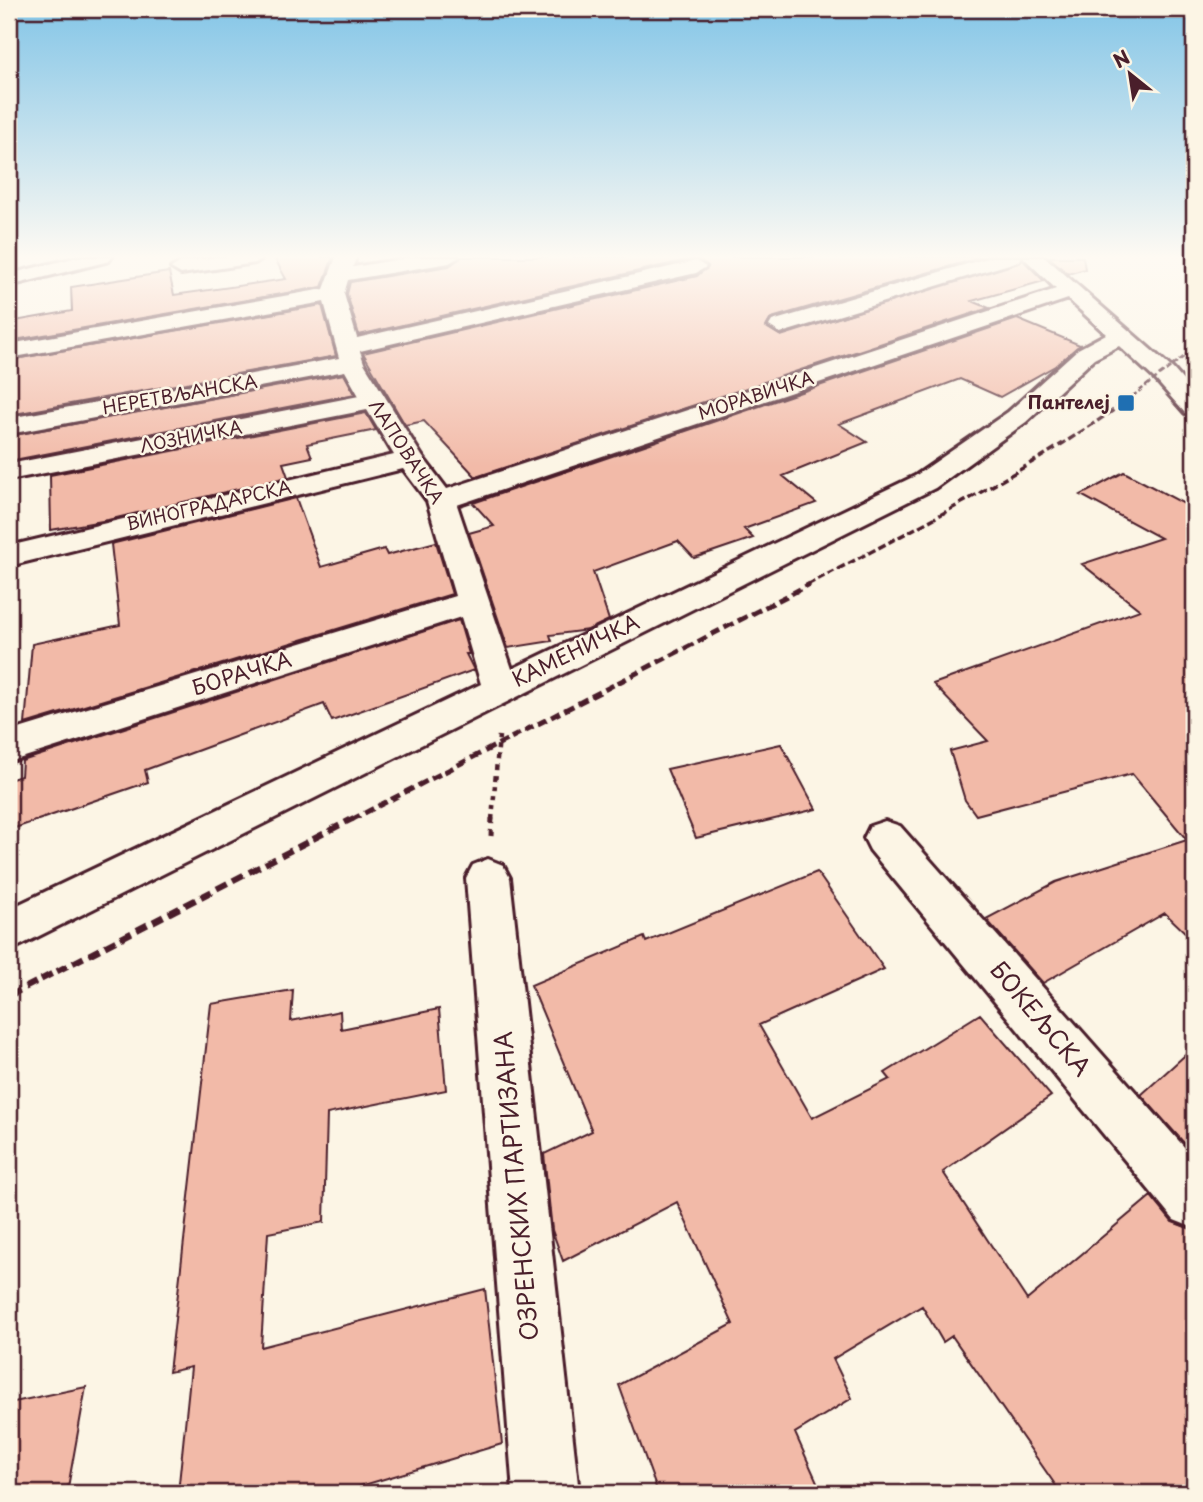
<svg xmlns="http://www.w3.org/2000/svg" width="1203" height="1502" viewBox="0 0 1203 1502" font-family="'Playpen Sans',sans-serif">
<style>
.building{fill:#f2baa8;stroke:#4a1f2b;stroke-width:2}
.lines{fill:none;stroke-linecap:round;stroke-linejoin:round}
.minor-casing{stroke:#4a1f2b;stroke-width:6}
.highway-casing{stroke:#4a1f2b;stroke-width:6}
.path-far1{stroke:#4a1f2b;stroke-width:4.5;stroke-dasharray:5 5;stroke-linecap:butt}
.path{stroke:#4a1f2b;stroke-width:5;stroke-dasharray:6 6;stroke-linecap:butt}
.minor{fill:#fcf5e5;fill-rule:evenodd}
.highway{fill:#fcf5e5;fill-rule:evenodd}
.rail-far3{stroke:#4a1f2b;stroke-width:2.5;stroke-dasharray:6 2.5;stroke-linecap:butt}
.rail-far2{stroke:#4a1f2b;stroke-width:3.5;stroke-dasharray:8 3.5;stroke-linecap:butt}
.rail-far1{stroke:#4a1f2b;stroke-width:5;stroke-dasharray:10 5;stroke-linecap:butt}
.rail{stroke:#4a1f2b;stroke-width:6;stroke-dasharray:12 6;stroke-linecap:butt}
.poi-dot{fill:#1f6fb2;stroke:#fcf5e5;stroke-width:2.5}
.labels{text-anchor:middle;stroke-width:5;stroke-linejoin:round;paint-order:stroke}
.far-street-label{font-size:18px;fill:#4a1f2b;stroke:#fcf5e5}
.far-poi-label{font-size:18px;font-weight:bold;fill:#4a1f2b;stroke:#fcf5e5;text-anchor:end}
.street-label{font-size:21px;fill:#4a1f2b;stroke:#fcf5e5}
.near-street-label{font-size:24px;fill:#4a1f2b;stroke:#fcf5e5}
</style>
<rect width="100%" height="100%" fill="#fcf5e5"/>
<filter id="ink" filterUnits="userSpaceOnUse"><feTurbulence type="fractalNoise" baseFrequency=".0143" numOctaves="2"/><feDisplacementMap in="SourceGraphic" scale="14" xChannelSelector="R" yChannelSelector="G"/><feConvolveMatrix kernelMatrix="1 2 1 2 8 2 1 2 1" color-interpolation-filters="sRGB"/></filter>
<g filter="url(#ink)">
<path class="building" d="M274 257H333L322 287 9 341V322L72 311 71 287 169 272 174 295 286 279Z
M461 257H982L771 318 766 327 781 336 1023 260 1044 281 972 301 989 308 476 477 424 421 405 425 363 353 697 276 708 266 695 258 359 335 347 294 350 282 449 266Z
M1049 257H1083L1085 269 1068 274Z
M322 305 336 356 9 415V360Z
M1017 319 1080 345 1055 366 1000 397 960 379 839 424 867 442 783 476 816 503 744 529 753 538 694 558 678 541 593 572 609 620 588 630 550 635 552 641 508 648 469 533 494 526 473 503Z
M344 374 355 394 9 461V436Z
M366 413 376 430 307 444 312 457 283 463 288 477 108 520 51 530 50 475Z
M1124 472 1194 509V941L1165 913 1043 983 986 919 1056 882 1187 840 1132 774 976 815 965 800 950 751 988 741 933 684 1140 610 1082 564 1161 538 1081 495Z
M296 498 321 567 384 549 387 555 436 542 452 594 25 724 32 644 120 625 111 544Z
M459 620 469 654H466L474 670 332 721 324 704 145 770 148 782 9 830V780L21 776 22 761Z
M781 744 816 809 696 838 667 769Z
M817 872 884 969 759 1025 812 1118 890 1079 885 1073 980 1014 1051 1096 943 1172 1027 1300 1151 1196 1172 1222 1194 1230V1493H1061L952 1336 943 1342 922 1306 833 1359 852 1398 795 1433 822 1493H658L619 1385 733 1324 677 1202 563 1261 552 1230 544 1154 592 1131 531 985 644 937 646 942Z
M293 990 291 1021 340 1011 341 1029 439 1009 446 1090 327 1114 324 1222 268 1233 261 1347 485 1289 502 1444 337 1493H178L191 1367 169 1372 211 1004Z
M1194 1047V1154L1141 1095Z
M86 1387 67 1493H9V1403Z"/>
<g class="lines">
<defs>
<path id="minor" d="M216 257H265L255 263 181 274 171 268 181 262Z
M336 257H356L353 267 414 257H459L449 263 348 280 344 294 357 338 696 261 706 267 696 273 360 351 364 363 422 456 447 489 1056 289 1023 257H1045L1173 369 1194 393V416L1185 413 1155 379 1119 346 1094 359 1026 422 935 488 9 951V909L481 684 461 617 9 762V732L455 596 427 501 403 469 9 566V546L394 455 367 410 9 480V464L359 396 345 371 9 434V418L339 358 324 302 9 358V344L324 289ZM1068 299 1106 334 1078 349 1008 412 915 476 512 669 457 505Z
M991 257H1022L1019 261 788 331 780 333 769 326 772 321Z
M885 821 900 826 1194 1158V1228L1174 1220 870 850 864 838 870 826Z
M488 859 503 865 510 878 579 1493H513L466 878 473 865Z"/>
<path id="highway" d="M78 257H112L109 261 9 286V274Z"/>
</defs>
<use href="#minor" class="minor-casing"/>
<use href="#highway" class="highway-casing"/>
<path class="path-far1" d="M492 820 499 736"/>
<path class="path" d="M491 836 492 818"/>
<use href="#minor" class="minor"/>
<use href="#highway" class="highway"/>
<path class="rail-far3" d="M1125 402 1194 349"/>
<path class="rail-far2" d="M807 585C917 528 1026 472 1128 400"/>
<path class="rail-far1" d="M351 820 810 584"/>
<path class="rail" d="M9 996 354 818"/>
</g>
</g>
<linearGradient id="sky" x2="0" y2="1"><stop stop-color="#83c5e7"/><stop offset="0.55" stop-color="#fefaf3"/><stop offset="1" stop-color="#fefaf3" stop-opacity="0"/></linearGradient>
<rect width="1203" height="467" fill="url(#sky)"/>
<rect class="poi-dot" x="1117" y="394" width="18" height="18" rx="3.5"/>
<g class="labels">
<g class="far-street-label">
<text transform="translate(180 395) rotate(-10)" y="6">НЕРЕТВЉАНСКА</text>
<text transform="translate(756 396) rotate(-18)" y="6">МОРАВИЧКА</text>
<text transform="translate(191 437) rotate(-11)" y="6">ЛОЗНИЧКА</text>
<text transform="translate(406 452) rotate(57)" y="6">ЛАПОВАЧКА</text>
<text transform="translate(209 506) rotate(-13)" y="6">ВИНОГРАДАРСКА</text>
</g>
<g class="far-poi-label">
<text x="1110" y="409">Пантелеј</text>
</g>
<g class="street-label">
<text transform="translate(576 651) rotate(-26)" y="7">КАМЕНИЧКА</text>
<text transform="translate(242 674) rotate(-17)" y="7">БОРАЧКА</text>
</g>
<g class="near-street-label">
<text transform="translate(1040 1019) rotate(50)" y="8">БОКЕЉСКА</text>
<text transform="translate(517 1186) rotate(-95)" y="8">ОЗРЕНСКИХ ПАРТИЗАНА</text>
</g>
</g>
<rect width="1203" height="1502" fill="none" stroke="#fcf5e5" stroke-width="35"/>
<rect x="18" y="18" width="1168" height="1467" fill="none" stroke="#4a1f2b" stroke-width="2.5" filter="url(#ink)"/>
<g transform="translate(1130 74) rotate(330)" stroke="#fcf5e5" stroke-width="5" paint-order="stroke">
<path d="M0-5L12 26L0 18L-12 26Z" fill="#4a1f2b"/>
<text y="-10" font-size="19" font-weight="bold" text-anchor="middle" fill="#4a1f2b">N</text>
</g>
</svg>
